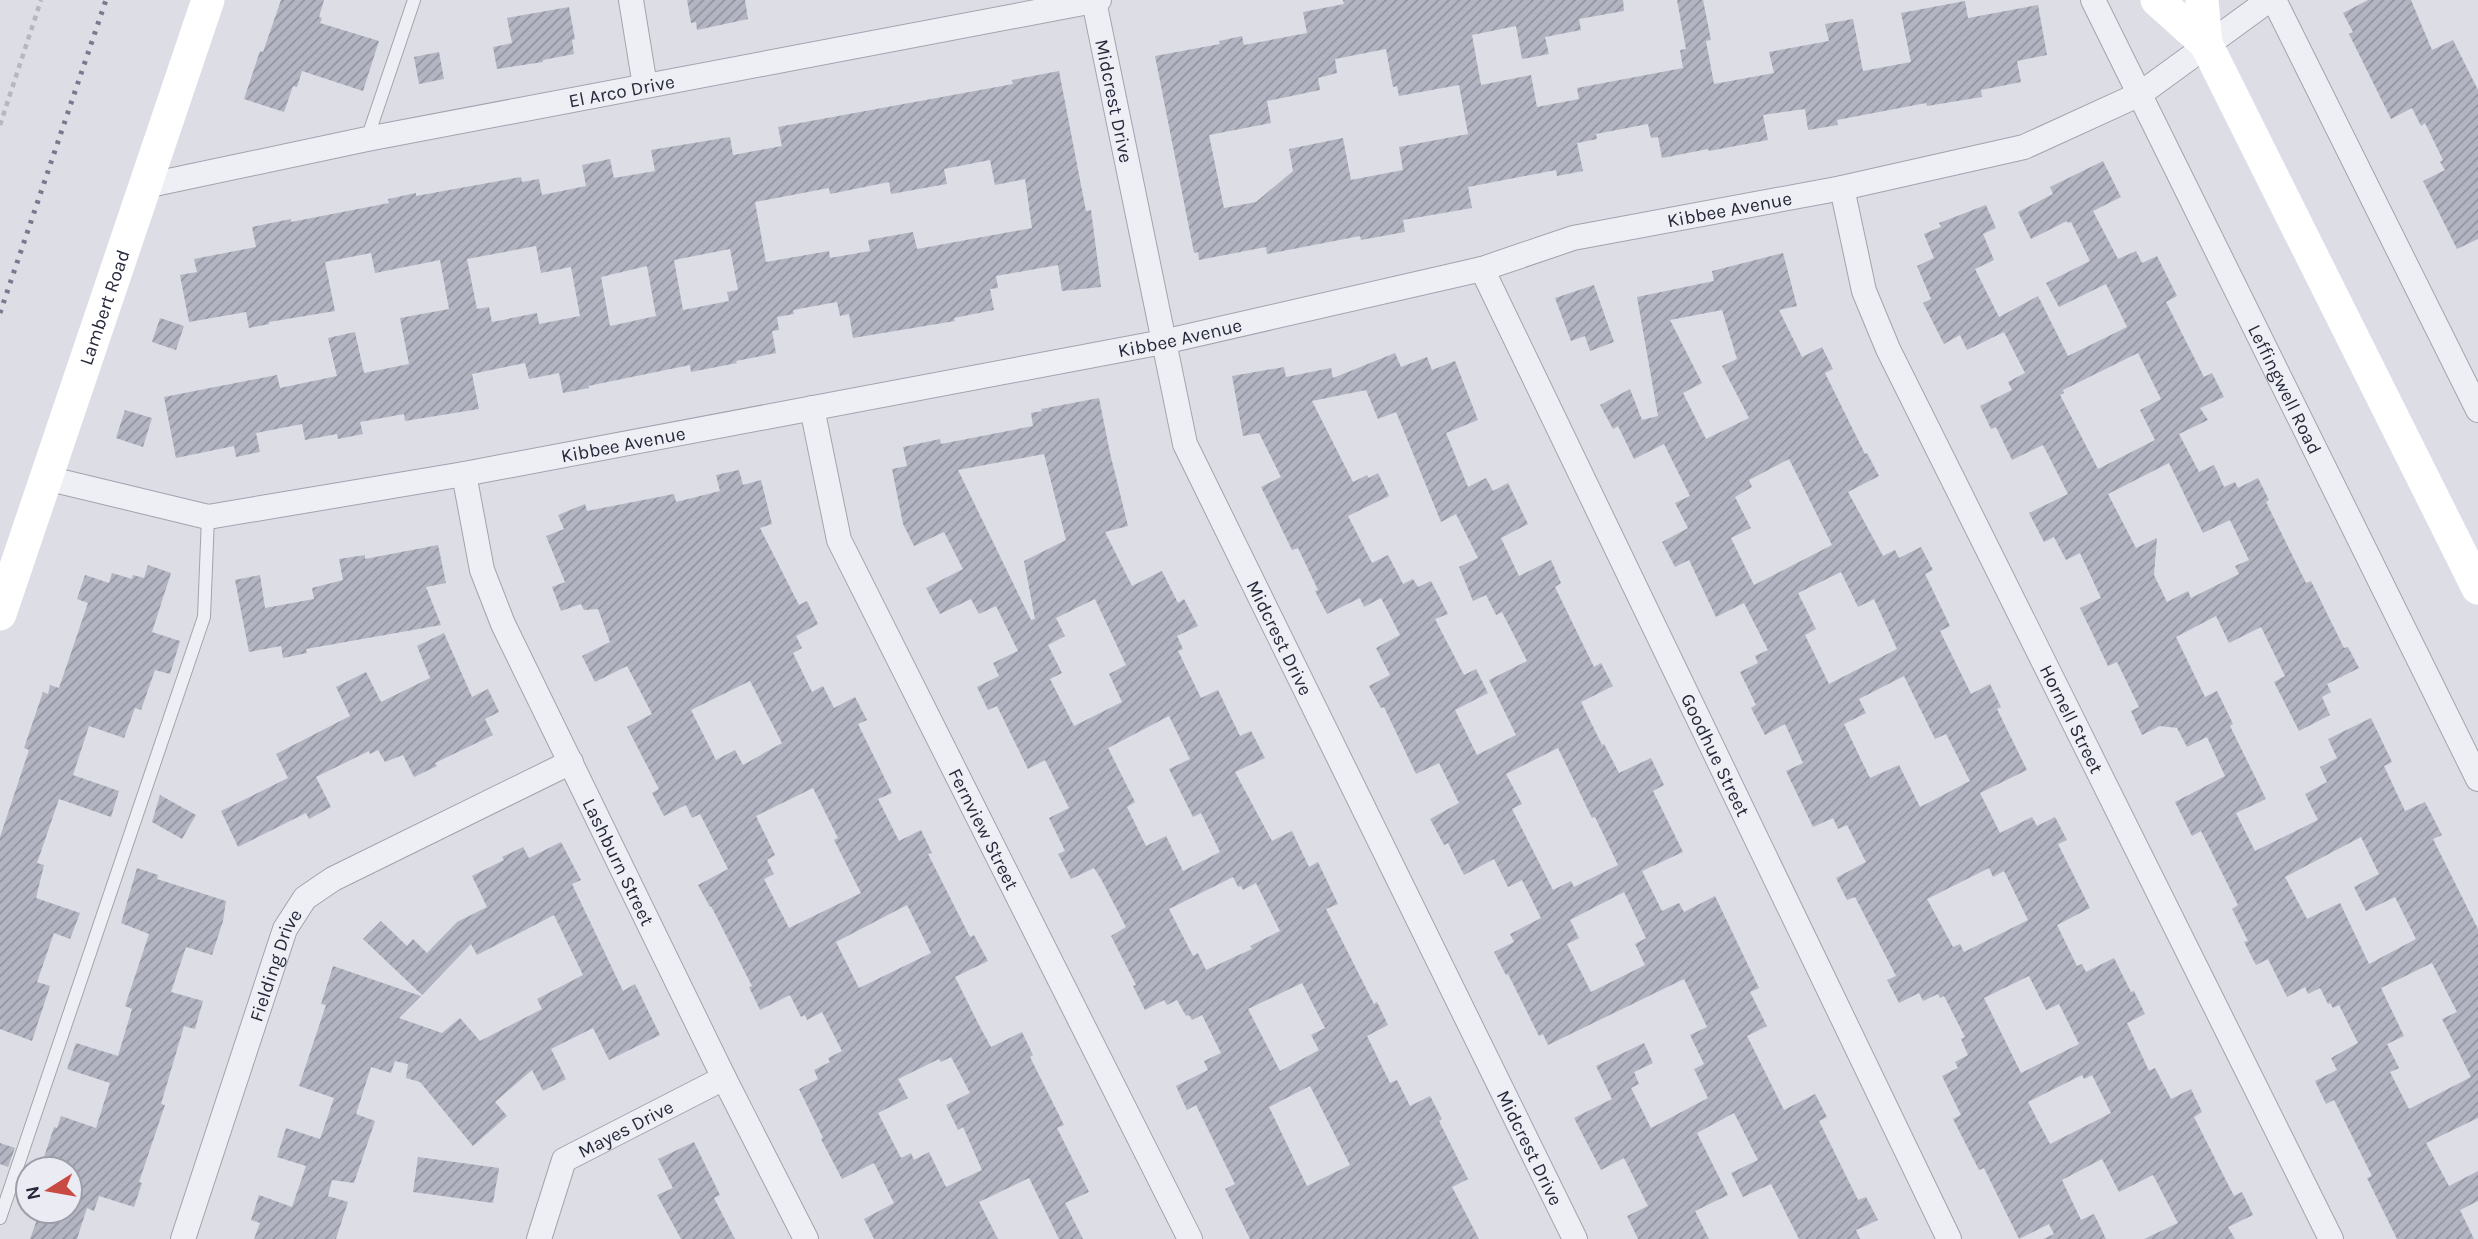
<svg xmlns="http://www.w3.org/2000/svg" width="2478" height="1239" viewBox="0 0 2478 1239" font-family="Karla,sans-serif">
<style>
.building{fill:url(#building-hatch);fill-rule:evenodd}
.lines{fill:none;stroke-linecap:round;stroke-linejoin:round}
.lane-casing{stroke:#a2a3af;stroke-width:14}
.street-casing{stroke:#a2a3af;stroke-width:26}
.path{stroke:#b6b8c0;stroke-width:4.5;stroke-dasharray:5 5;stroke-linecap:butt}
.lane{stroke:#eeeff4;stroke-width:12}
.street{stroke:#eeeff4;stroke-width:24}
.secondary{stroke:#fff;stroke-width:33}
.rail{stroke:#767a8e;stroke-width:5;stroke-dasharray:3.5 7;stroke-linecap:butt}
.labels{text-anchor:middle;stroke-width:7;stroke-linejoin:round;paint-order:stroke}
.street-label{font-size:19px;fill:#26293b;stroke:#ebecf3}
</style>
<defs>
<pattern id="building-hatch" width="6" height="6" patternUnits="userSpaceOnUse" patternTransform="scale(1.75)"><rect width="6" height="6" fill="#b3b6c2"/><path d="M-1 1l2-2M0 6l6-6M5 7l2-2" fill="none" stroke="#91949f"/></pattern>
</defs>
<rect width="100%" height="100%" fill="#dcdde5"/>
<path class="building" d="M281 0H324L319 17 322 18 320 23 379 41 363 91 302 71 297 87 293 86 284 112 244 99 260 51 263 52Z
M687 0H745L748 19 697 30 696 22 691 23Z
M1343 0H1623L1624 11 1579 19 1581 30 1545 37 1549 54 1522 59 1516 26 1472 35 1481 85 1531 75 1537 107 1579 99 1577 88 1683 68 1680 50 1686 49 1677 0H1703L1711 40 1706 41 1714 84 1774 73 1769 52 1829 41 1825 24 1853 19 1863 71 1911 62 1901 13 1965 1 1968 18 2038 5 2047 55 2017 61 2021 82 1981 90 1982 97 1927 106 1926 103 1837 120 1838 125 1808 130 1805 109 1763 115 1768 140 1709 151 1708 149 1662 158 1658 137 1651 138 1648 124 1596 134 1597 139 1577 143 1583 171 1557 176 1556 170 1468 187 1472 208 1403 220 1405 232 1361 240 1360 236 1267 254 1266 247 1199 260 1198 252 1194 253 1155 56 1220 44 1219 41 1242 36 1244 45 1307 33 1303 12 1344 4ZM1386 49 1393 87 1397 86 1399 96 1459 85 1468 134 1399 147 1403 170 1351 180 1343 138 1289 149 1293 171 1256 202 1224 208 1209 135 1271 123 1267 101 1320 90 1318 78 1337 73 1335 59Z
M2368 0H2411L2432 50 2453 40 2478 90V239L2457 249 2423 181 2445 170 2440 162 2443 160 2425 123 2421 126 2412 108 2391 119 2349 34 2353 32 2343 13Z
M569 7 575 39 572 40 574 54 543 60V62L497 69 493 47 512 43 507 18Z
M439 52 444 79 419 84 414 57Z
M1059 71 1086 211 1091 210 1101 287 1062 291 1058 265 996 276 998 288 990 289 994 310 954 318 955 321 853 338 849 314 840 316 837 302 793 310 794 314 777 317 779 330 772 331 776 353 736 361 737 363 691 372 690 365 588 386 589 388 563 393 559 373 529 379 525 363 472 374 479 409 405 421 404 414 360 422 363 434 338 439 337 434 305 440 302 424 256 433 260 452 236 457 234 446 176 458 164 397 277 375 280 388 337 376 328 338 355 332 364 373 409 364 400 318 449 309 440 260 375 273 371 253 325 262 335 311 269 322V324L249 328 246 312 189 322 180 275 197 272 194 259 256 247 252 227 291 219V222L389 203 388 199 416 193V196L521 177 522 182 539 179 542 195 586 186 582 165 610 159 614 178 655 171 651 150 730 137 733 155 782 146 778 127 1013 84 1012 80ZM990 160 995 185 1025 179 1032 228 917 249 913 232 868 240 870 251 830 258 829 251 766 262 755 202 829 188 830 194 889 182 891 194 947 184 944 169ZM536 246 541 273 571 267 580 316 539 324 537 313 492 322 489 307 477 309 467 259ZM730 249 738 290 727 292 729 301 683 310 674 260ZM647 266 656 316 610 326 601 277Z
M2103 161 2121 197 2093 211 2118 259 2136 251 2142 263 2157 256 2177 296 2166 302 2204 377 2212 373 2224 397 2200 408 2208 420 2179 434 2199 472 2214 465 2224 487 2235 482 2238 488 2258 478 2269 500 2266 502 2306 583 2311 581 2344 648 2348 647 2359 668 2327 684 2331 692 2322 697 2330 715 2299 731 2274 682 2285 676 2261 627 2229 643 2216 616 2176 637 2205 697 2217 691 2233 724 2230 726 2266 799 2236 813 2255 851 2318 820 2305 794 2327 782 2320 767 2337 758 2328 739 2371 718 2392 762 2384 766 2405 811 2425 802 2442 835 2433 839 2478 929V1118L2426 1143 2449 1186 2478 1171V1201L2460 1210 2474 1239H2397L2367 1178 2372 1176 2334 1100 2326 1104 2315 1081 2337 1070 2331 1058 2358 1043 2339 1005 2333 1008 2330 1003 2328 1004 2320 988 2308 994 2305 987 2287 997 2268 959 2256 965 2244 942 2248 941 2232 909 2238 905 2201 831 2192 836 2175 802 2225 776 2207 737 2187 747 2177 728 2160 726 2142 735 2131 711 2139 707 2117 662 2108 666 2080 608 2101 598 2080 553 2066 560 2054 537 2044 542 2029 513 2068 494 2043 445 2012 460 1996 427 1991 429 1980 406 2012 390 2008 382 2025 373 2004 332 1967 350 1960 335 1944 344 1923 303 1931 299 1917 266 1934 258 1924 234 1941 227 1939 223 1986 205 1996 228 1983 234 1994 260 1975 269 1999 317 2038 296 2068 356 2127 327 2106 284 2059 307 2046 283 2090 261 2071 222 2068 223 2067 221 2031 239 2018 212 2053 194 2050 187ZM2138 353 2161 399 2140 410 2155 440 2098 469 2060 395 2064 393 2063 390ZM2169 463 2203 533 2230 520 2249 560 2235 566 2239 574 2191 598 2188 591 2167 602 2154 575 2157 538 2136 548 2108 494ZM2361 837 2379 874 2354 887 2366 911 2395 897 2416 939 2369 964 2340 903 2307 919 2285 877ZM2432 963 2457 1012 2442 1019 2471 1077 2409 1109 2390 1072 2399 1068 2387 1044 2404 1036 2381 988Z
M1783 253 1797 306 1779 310 1802 357 1822 347 1833 369 1825 373 1865 454 1867 453 1879 476 1848 492 1883 556 1895 550 1899 558 1921 547 1933 570 1925 574 1950 626 1940 631 1971 694 1990 684 2001 707 1997 709 2027 770 1980 793 2000 833 2032 817 2037 826 2055 817 2067 840 2058 844 2090 908 2057 925 2077 966 2082 964 2086 972 2114 958 2131 992 2134 991 2145 1014 2127 1023 2149 1071 2155 1068 2171 1099 2191 1089 2202 1112 2194 1117 2234 1196 2242 1192 2253 1215 2228 1227 2235 1239H2144L2178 1223 2153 1175 2119 1192 2102 1159 2062 1180 2081 1220 2094 1214 2106 1239H2043L2054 1234 2049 1224 2019 1239 1984 1168 1979 1170 1953 1119 1961 1115 1942 1076 1958 1068 1955 1062 1968 1055 1961 1039 1965 1037 1944 996 1940 998 1938 994 1923 1001 1919 993 1899 1003 1887 980 1896 976 1855 897 1847 900 1836 878 1866 862 1847 825 1838 829 1833 818 1813 827 1786 771 1803 763 1785 724 1765 735 1751 708 1756 705 1740 672 1758 663 1755 656 1768 650 1744 603 1716 617 1689 560 1675 567 1662 542 1688 528 1675 503 1690 496 1664 444 1634 459 1618 426 1613 429 1600 405 1630 389 1642 420 1658 416 1637 297 1714 281 1712 271ZM1722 310 1737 359 1722 366 1749 418 1706 439 1683 393 1702 383 1670 320ZM1789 459 1832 545 1754 585 1731 538 1751 528 1735 497 1752 487 1749 480ZM1841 572 1858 607 1874 599 1897 649 1829 684 1805 635 1816 629 1798 593ZM1904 676 1935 739 1946 734 1970 781 1920 807 1899 765 1870 778 1844 724 1866 713 1859 699ZM1989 868 1993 877 2004 871 2028 920 1964 952 1960 944 1953 947 1927 899ZM2029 976 2046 1010 2059 1004 2079 1044 2021 1073 1984 998ZM2082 1075 2084 1079 2092 1075 2111 1113 2050 1144 2028 1102Z
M1594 285 1614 342 1590 351 1585 336 1571 341 1555 298Z
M160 318 184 326 176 350 152 342Z
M1395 353 1401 367 1427 357 1432 370 1455 361 1478 420 1446 433 1468 487 1486 478 1493 491 1508 483 1528 524 1501 538 1519 576 1551 560 1561 583 1555 587 1594 667 1601 663 1613 686 1581 702 1602 745 1604 744 1619 773 1651 758 1664 785 1653 791 1683 852 1642 871 1662 911 1679 903 1684 912 1715 896 1759 988 1750 992 1767 1026 1747 1036 1784 1110 1815 1094 1827 1117 1819 1121 1858 1200 1866 1197 1878 1220 1856 1230 1860 1239H1799L1771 1184 1743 1197 1731 1173 1758 1160 1734 1113 1697 1133 1728 1195 1695 1211 1709 1239H1638L1627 1216 1648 1206 1624 1158 1601 1170 1574 1118 1612 1099 1596 1066 1644 1043 1653 1063 1634 1072 1639 1084 1631 1088 1651 1128 1708 1098 1694 1069 1704 1064 1690 1035 1707 1027 1684 979 1548 1045 1543 1034 1539 1036 1508 974 1506 975 1494 952 1514 942 1510 934 1541 918 1522 880 1508 887 1494 859 1464 875 1448 843 1444 845 1430 819 1459 803 1439 763 1416 774 1384 707 1381 708 1369 686 1390 675 1376 648 1400 635 1381 598 1364 607 1360 598 1327 614 1315 591 1318 590 1298 548 1292 550 1261 487 1281 477 1259 433 1243 436 1232 376 1284 367 1286 377 1331 368 1333 378ZM1366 390 1378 419 1396 412 1441 522 1456 514 1478 558 1459 567 1473 601 1486 595 1496 615 1502 612 1527 661 1489 680 1516 735 1477 755 1455 710 1488 693 1476 669 1464 675 1435 619 1448 614 1431 581 1418 587 1413 579 1403 584 1388 555 1372 563 1348 516 1389 496 1378 473 1369 478 1367 475 1353 482 1312 401ZM1558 748 1592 818 1595 817 1618 865 1574 887 1571 881 1553 890 1512 809 1522 804 1506 774ZM1624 892 1646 938 1635 944 1645 965 1591 992 1567 944 1579 938 1570 920Z
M1099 398 1110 453 1128 526 1105 532 1132 586 1162 571 1178 603 1184 599 1198 626 1177 636 1183 649 1178 651 1201 698 1218 690 1240 736 1251 731 1265 758 1235 772 1272 841 1292 831 1309 867 1318 862 1338 904 1326 909 1374 1004 1377 1002 1388 1025 1367 1036 1390 1083 1397 1080 1410 1106 1430 1096 1442 1119 1439 1121 1468 1179 1452 1187 1479 1239H1250L1225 1189 1235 1184 1196 1105 1187 1110 1176 1086 1208 1070 1204 1061 1221 1053 1202 1015 1192 1020 1189 1015 1186 1016 1177 1000 1167 1005 1164 1000 1145 1010 1133 986 1136 985 1111 936 1126 927 1101 879 1094 868 1071 879 1058 854 1065 851 1049 818 1069 808 1045 760 1028 769 997 706 988 710 977 687 999 676 993 663 1018 651 996 606 979 614 971 599 940 614 926 588 963 569 944 532 914 546 903 524 892 469 907 466 903 447 940 439 941 444 1033 426 1031 413 1042 411 1041 409ZM1044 454 1066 540 1024 561 1035 619 1031 620 958 470ZM1095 599 1126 665 1109 674 1122 702 1074 726 1050 679 1062 673 1048 645 1065 636 1056 618ZM1169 716 1190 759 1169 769 1193 817 1201 813 1220 852 1183 871 1166 836 1146 846 1127 807 1135 802 1108 748ZM1233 877 1238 887 1241 886 1243 890 1256 883 1280 931 1250 946 1252 949 1206 970 1198 953 1193 956 1169 909ZM1302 983 1325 1028 1311 1035 1319 1050 1280 1071 1248 1009ZM1310 1086 1350 1165 1307 1186 1269 1107Z
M125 410 152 418 143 447 116 438Z
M739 470 743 485 761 480 772 524 760 528 799 605 807 601 818 624 796 636 802 648 793 653 812 692 823 686 834 708 855 697 867 720 858 724 892 793 878 799 899 841 921 830 932 853 928 854 970 937 974 935 988 961 955 977 979 1025 991 1047 1022 1032 1033 1055 1030 1057 1064 1125 1057 1128 1089 1192 1065 1203 1083 1239H1059L1029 1178 979 1202 998 1239H874L864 1219 894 1203 874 1163 842 1179 821 1139 823 1138 799 1089 818 1079 814 1070 830 1062 828 1058 842 1051 822 1012 807 1020 805 1015 801 1017 790 995 760 1010 749 987 752 986 711 906 710 907 698 885 728 869 700 814 692 818 686 805 664 816 652 793 659 789 627 727 652 714 627 666 595 682 582 656 610 642 598 609 584 610 581 604 561 611 552 587 565 582 546 536 564 529 558 515 585 504 587 511 674 494 676 502 720 491 716 475ZM750 681 782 743 743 765 735 750 716 760 691 710ZM813 788 838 838 834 840 861 893 789 928 764 879 774 874 767 860 775 855 756 816ZM907 905 931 953 859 988 836 942ZM951 1057 970 1093 946 1105 958 1130 963 1127 982 1170 946 1187 929 1152 914 1160 911 1153 901 1158 878 1113 908 1098 898 1079 939 1059 941 1062Z
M438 545 446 583 426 587 441 625 306 649 307 653 283 658 281 646 249 652 235 580 260 575 265 608 314 599 312 588 343 580 339 559 365 555V559Z
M148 565 171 573 152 632 180 641 170 674 155 670 141 710 135 708 124 738 89 726 73 775 119 791 111 817 59 799 37 863 44 865 36 898 80 913 70 939 54 933 37 982 50 986 32 1041 0 1029V837L29 750 24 748 43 692 48 694 50 685 59 688 88 603 77 599 85 575 109 583 112 573 132 579 133 575 144 578Z
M444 633 472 697 488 689 499 712 485 719 493 735 435 763 437 766 414 777 403 755 385 762 378 750 370 754 369 751 316 777 331 807 309 819 306 813 238 847 221 811 288 778 276 754 350 716 336 687 366 672 381 702 430 678 417 646Z
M160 795 196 815 182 839 152 822Z
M561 842 581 880 572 884 623 991 635 984 660 1035 609 1060 593 1028 551 1049 566 1079 543 1091 532 1070 495 1102 507 1116 473 1146 420 1082 406 1078 408 1064 395 1061 391 1073 371 1067 356 1114 375 1121 354 1183 332 1180 328 1196 348 1202 336 1239H254L260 1223 251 1220 259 1195 292 1207 306 1166 277 1157 286 1128 320 1139 334 1098 299 1086 326 1005 321 1004 333 966 421 996 399 1018 442 1033 460 1018 480 1041 542 1009 537 999 583 975 554 915 477 955 471 944 422 995 363 939 381 921 407 946 413 939 427 953 457 922 487 907 472 876 504 860 502 857 523 847 529 858Z
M137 868 158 875 157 879 226 901 223 921 212 955 186 947 171 992 203 1001 195 1029 184 1026 161 1104 165 1105 139 1182 142 1183 134 1207 99 1196 94 1211 87 1208 77 1239H30L40 1211H70V1169H40L54 1127 57 1128 61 1116 96 1128 110 1083 67 1069 76 1043 118 1056 132 1009 125 1006 149 934 121 923Z
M694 1142 720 1195 714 1198 735 1239H681L657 1195 673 1188 658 1159Z
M0 1143 15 1148 8 1167 0 1164Z
M418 1157 499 1168 493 1203 413 1192Z"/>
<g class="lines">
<defs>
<path id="lane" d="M367 139 414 0
M0 1218 204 617 208 517"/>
<g id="street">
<path d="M631 0 645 86"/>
<path id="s1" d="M2093 0 2478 779"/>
<path d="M2274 0 2478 410"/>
<path id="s2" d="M1094 1 1185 444 1575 1239"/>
<path id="s3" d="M145 186 367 139 1099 0"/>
<path id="s4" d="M1842 188 1864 291 1888 349 2331 1239"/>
<path id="s5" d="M1482 269 1949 1239"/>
<path id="s6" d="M812 408 839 540 1190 1239"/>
<path id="s7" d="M464 474 482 570 503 624 724 1078 806 1239"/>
<path id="s8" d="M46 478 208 517 464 474 1163 342 1482 269 1573 238 1842 188 2024 147 2140 94 2269 0"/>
<path id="s9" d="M183 1239 285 929 305 898 333 879 571 762"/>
<path id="s10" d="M539 1239 564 1160 724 1078"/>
</g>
</defs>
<use href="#lane" class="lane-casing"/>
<use href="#street" class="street-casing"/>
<path class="path" d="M0 125 41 0"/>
<use href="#lane" class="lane"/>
<use href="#street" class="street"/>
<g class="secondary">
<path d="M2157 0 2206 44"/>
<path d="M2202 0 2206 44 2478 588"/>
<path id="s11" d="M0 614 208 0"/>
</g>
<path class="rail" d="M0 313 106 0"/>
</g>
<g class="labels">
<g class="street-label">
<text dy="7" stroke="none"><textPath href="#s3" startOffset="486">El Arco Drive</textPath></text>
<text dy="7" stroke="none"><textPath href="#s2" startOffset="102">Midcrest Drive</textPath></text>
<text dy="7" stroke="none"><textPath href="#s8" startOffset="1720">Kibbee Avenue</textPath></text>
<text dy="7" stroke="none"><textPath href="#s11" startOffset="324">Lambert Road</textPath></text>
<text dy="7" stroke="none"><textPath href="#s8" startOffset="1155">Kibbee Avenue</textPath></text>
<text dy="7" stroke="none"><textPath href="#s1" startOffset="434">Leffingwell Road</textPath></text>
<text dy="7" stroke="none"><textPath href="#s8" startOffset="588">Kibbee Avenue</textPath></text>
<text dy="7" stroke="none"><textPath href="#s2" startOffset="668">Midcrest Drive</textPath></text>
<text dy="7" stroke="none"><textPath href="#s4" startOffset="581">Hornell Street</textPath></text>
<text dy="7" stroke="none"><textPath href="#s5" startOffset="539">Goodhue Street</textPath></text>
<text dy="7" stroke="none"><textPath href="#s6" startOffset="458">Fernview Street</textPath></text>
<text dy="7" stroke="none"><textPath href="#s7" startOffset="420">Lashburn Street</textPath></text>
<text dy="7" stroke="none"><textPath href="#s9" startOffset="289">Fielding Drive</textPath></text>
<text dy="7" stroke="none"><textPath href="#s10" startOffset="152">Mayes Drive</textPath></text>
<text dy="7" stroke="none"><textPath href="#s2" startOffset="1236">Midcrest Drive</textPath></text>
</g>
</g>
<g transform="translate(49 1190) rotate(259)"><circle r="33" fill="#ebecf3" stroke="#9c9ea9" stroke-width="2"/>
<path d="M0-5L12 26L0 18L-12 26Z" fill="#c84a43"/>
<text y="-10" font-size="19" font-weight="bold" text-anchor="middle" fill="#26293b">N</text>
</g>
</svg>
